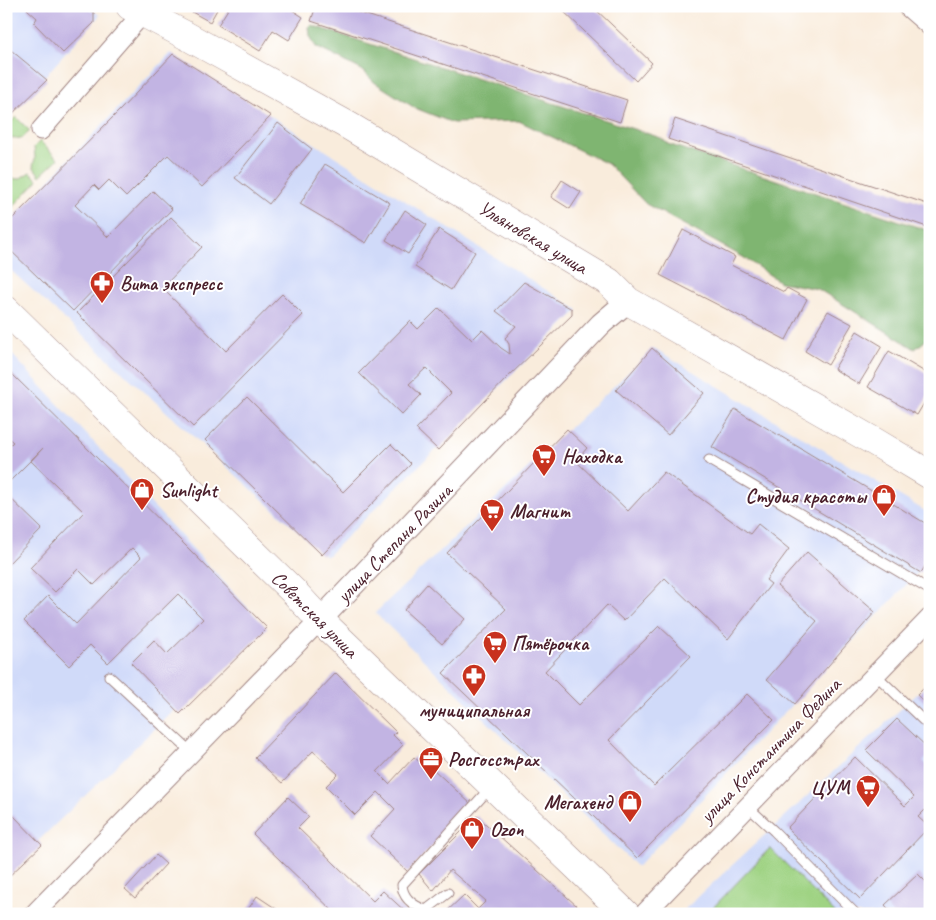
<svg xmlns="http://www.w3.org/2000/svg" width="936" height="920" viewBox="0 0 936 920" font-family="Caveat,sans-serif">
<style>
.built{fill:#d0daf9}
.green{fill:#9fd383;stroke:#747957}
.forest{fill:#7fb571;stroke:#646a4e}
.building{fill:#c2b4e3}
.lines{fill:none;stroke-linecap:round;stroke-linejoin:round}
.service-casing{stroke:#a28684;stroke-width:11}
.minor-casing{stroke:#a28684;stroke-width:21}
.tertiary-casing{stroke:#a28684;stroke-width:24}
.primary-casing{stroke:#a28684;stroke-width:29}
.service{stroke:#fff;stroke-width:9}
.minor{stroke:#fff;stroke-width:19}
.tertiary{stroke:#fff;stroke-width:22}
.primary{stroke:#fff;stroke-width:28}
.labels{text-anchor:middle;stroke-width:4;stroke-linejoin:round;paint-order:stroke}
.street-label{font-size:20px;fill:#4a1f2b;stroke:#fff}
.poi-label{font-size:20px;font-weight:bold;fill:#4a1f2b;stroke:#fff;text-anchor:start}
</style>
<rect width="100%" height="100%" fill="#fff"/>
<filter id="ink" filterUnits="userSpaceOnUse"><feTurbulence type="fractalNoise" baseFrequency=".02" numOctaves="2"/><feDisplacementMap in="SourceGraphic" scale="10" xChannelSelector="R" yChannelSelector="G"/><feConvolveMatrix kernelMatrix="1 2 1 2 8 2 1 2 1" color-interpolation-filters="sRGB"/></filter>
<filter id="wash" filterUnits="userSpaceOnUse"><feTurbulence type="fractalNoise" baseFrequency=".0096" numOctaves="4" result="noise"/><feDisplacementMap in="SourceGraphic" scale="20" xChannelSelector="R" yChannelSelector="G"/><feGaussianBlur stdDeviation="1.12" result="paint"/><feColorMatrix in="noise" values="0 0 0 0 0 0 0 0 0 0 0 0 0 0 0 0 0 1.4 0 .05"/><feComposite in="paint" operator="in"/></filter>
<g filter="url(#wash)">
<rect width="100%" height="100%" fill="#f9ecdc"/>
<path class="built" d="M6 6H86L100 15 6 119Z
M171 53 578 310 326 557 6 266V225Z
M6 348 263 624 6 872Z
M654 348 930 514V560L637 867 375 613Z
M930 682V914H690L685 909Z"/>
<path class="green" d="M16 117 30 131 22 138 6 139V126Z
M40 141 58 159 40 176 33 166 35 158 34 147Z
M30 172 38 180 6 214V178L19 179Z
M770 848 836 914H707Z"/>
<path class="forest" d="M311 25 652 135 661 138 668 144 930 231V337L915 349 818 289 780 282 743 257 646 204 608 164 519 121 453 123 415 108 374 82 362 70 316 47 310 36 309 27Z"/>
<g id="blocks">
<path class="building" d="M29 6H83L94 13V23L63 53 34 23 37 18 27 9Z
M181 6H219L210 22Z
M230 6H286L303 17 289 40 273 30 260 51 218 25Z
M316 6H339L627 100 620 122 311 21Z
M558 6H592L652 63 636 81Z
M6 46 47 80 6 120Z
M173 54 271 116 202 187 168 155 126 197 109 180 99 190 94 185 75 205 108 237 153 191 172 209 73 311 6 246V225L121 109Z
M675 119 930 205V228L668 139Z
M278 123 312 149 269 204 235 178Z
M325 164 390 203 366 243 300 204Z
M562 180 581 192 570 209 551 197Z
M405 210 427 225 408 254 386 240Z
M171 217 202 247 162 288 226 351 282 294 303 315 193 427 77 313Z
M439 229 475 252 451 290 415 267Z
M683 230 735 257 731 265 784 292 787 288 807 299 786 340 660 275Z
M524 282 572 309V315L507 378 438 450 416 429 451 393 426 368 409 384 421 395 402 415 359 373 410 321 418 329 439 308 472 340 482 330 501 348 510 354 509 344 505 338 516 326 496 311Z
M828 311 852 324 828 365 805 351Z
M857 331 882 346 859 384 834 369Z
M652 348 704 393 668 435 616 390Z
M889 351 930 375V393L917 415 868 387Z
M6 368 187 547 267 628 180 714 131 663 154 640 167 654 203 619 178 594 108 663 90 645 69 666 24 621 48 596 76 624 141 557 132 548 94 585 78 569 55 592 30 568 84 512 31 461 43 448 6 485V449L13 442 6 436Z
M247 397 343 492 391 444 411 464 322 555 205 440Z
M735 409 930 526V558L921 573 712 447Z
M567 429 587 448 576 461 628 511 664 472 750 534 758 524 789 549 766 580 771 584 728 639 665 578 624 621 607 605 545 671 579 705 659 626 691 656 609 740 654 786 747 694 774 720 637 858 443 673 506 609 447 553Z
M6 494 42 529 6 566Z
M807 552 875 612 795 704 767 679 817 621 777 586Z
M427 584 465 619 442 644 404 610Z
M336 673 396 732 393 735 403 745 377 772 389 784 414 757 431 772 433 769 471 804 408 872 370 836 395 809 378 792 355 815 326 786 338 774 313 751 282 783 255 758Z
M930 682V707L917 695Z
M897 719 930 750V754L923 761 930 768V815L925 810 918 817 929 827 860 899 787 828 855 757 905 806 914 797 866 750Z
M288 797 309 817 298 828 373 901 383 891 408 914H336L253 834Z
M13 815 42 845 6 879V821Z
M477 816 577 906 578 914H444L464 895 478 909 486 901 450 870 433 891 419 874Z
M156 855 166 864 135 898 125 889Z
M918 874 930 886V914H893L885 905Z
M257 896 284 914H245Z"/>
</g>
</g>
<g filter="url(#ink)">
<use href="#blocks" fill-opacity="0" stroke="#a28684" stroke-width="1"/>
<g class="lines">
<defs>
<path id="service" d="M709 460 930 590
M875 674 930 727
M109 676 191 752
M747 806 774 831 856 914
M448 893 426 910C414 906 403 899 402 885L490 788"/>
<path id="minor" d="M907 6 930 26
M41 130 142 14 145 6
M34 914 320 620
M644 914 930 618"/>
<path id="tertiary" d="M320 620 601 324 628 301"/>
<path id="primary" d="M130 6 185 35 349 126 609 282 628 301 875 442 930 475
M6 310 295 593 320 620 626 914"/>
</defs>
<use href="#service" class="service-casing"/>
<use href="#minor" class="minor-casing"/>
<use href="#tertiary" class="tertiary-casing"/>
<use href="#primary" class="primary-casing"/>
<use href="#service" class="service"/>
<use href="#minor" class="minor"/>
<use href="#tertiary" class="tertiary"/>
<use href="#primary" class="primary"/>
</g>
</g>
<defs>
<symbol id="pharmacy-pin" viewBox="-11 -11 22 30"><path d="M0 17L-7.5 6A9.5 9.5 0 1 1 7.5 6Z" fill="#c8321e" stroke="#fff"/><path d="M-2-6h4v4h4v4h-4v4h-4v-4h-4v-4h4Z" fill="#fff"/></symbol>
<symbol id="supermarket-pin" viewBox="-11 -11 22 30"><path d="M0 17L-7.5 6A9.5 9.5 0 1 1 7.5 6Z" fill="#c8321e" stroke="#fff"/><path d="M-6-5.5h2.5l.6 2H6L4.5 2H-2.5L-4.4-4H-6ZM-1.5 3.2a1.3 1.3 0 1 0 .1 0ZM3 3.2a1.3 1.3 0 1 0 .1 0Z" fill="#fff"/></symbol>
<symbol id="shop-pin" viewBox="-11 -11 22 30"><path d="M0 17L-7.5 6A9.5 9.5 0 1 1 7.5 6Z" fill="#c8321e" stroke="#fff"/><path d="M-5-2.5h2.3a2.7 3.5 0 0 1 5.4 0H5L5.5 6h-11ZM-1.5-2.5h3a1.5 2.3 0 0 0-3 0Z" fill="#fff"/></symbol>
<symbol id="office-pin" viewBox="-11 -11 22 30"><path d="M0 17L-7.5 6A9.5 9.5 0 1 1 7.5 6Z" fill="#c8321e" stroke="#fff"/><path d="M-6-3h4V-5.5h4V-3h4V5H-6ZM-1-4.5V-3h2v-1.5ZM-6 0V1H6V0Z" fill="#fff"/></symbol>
</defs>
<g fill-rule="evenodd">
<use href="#pharmacy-pin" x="88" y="269" width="28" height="38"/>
<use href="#supermarket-pin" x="530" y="442" width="28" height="38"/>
<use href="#shop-pin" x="128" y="476" width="28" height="38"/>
<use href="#shop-pin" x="870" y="482" width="28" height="38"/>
<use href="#supermarket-pin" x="478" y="497" width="28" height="38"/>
<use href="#supermarket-pin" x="481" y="629" width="28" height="38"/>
<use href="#pharmacy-pin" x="460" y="662" width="28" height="38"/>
<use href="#office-pin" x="417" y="745" width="28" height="38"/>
<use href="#supermarket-pin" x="854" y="773" width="28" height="38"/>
<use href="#shop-pin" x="616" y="788" width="28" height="38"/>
<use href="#shop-pin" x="458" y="815" width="28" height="38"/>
</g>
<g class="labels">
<g class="street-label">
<text transform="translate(533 237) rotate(31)" y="7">Ульяновская улица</text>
<text transform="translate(394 543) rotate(-46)" y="7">улица Степана Разина</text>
<text transform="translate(315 614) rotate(45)" y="7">Советская улица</text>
<text transform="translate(770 750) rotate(-46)" y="7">улица Константина Федина</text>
</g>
<g class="poi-label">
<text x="120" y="290">Вита экспресс</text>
<text x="562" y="463">Находка</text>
<text x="160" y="497">Sunlight</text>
<text x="866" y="503" text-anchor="end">Студия красоты</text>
<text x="510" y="518">Магнит</text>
<text x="512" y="650">Пятёрочка</text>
<text x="474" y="717" text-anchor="middle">муниципальная</text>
<text x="448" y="766">Росгосстрах</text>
<text x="850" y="794" text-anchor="end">ЦУМ</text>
<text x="612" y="809" text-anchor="end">Мегахенд</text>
<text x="490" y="836">Ozon</text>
</g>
</g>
<rect width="936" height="920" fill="none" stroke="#fff" stroke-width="25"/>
</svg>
